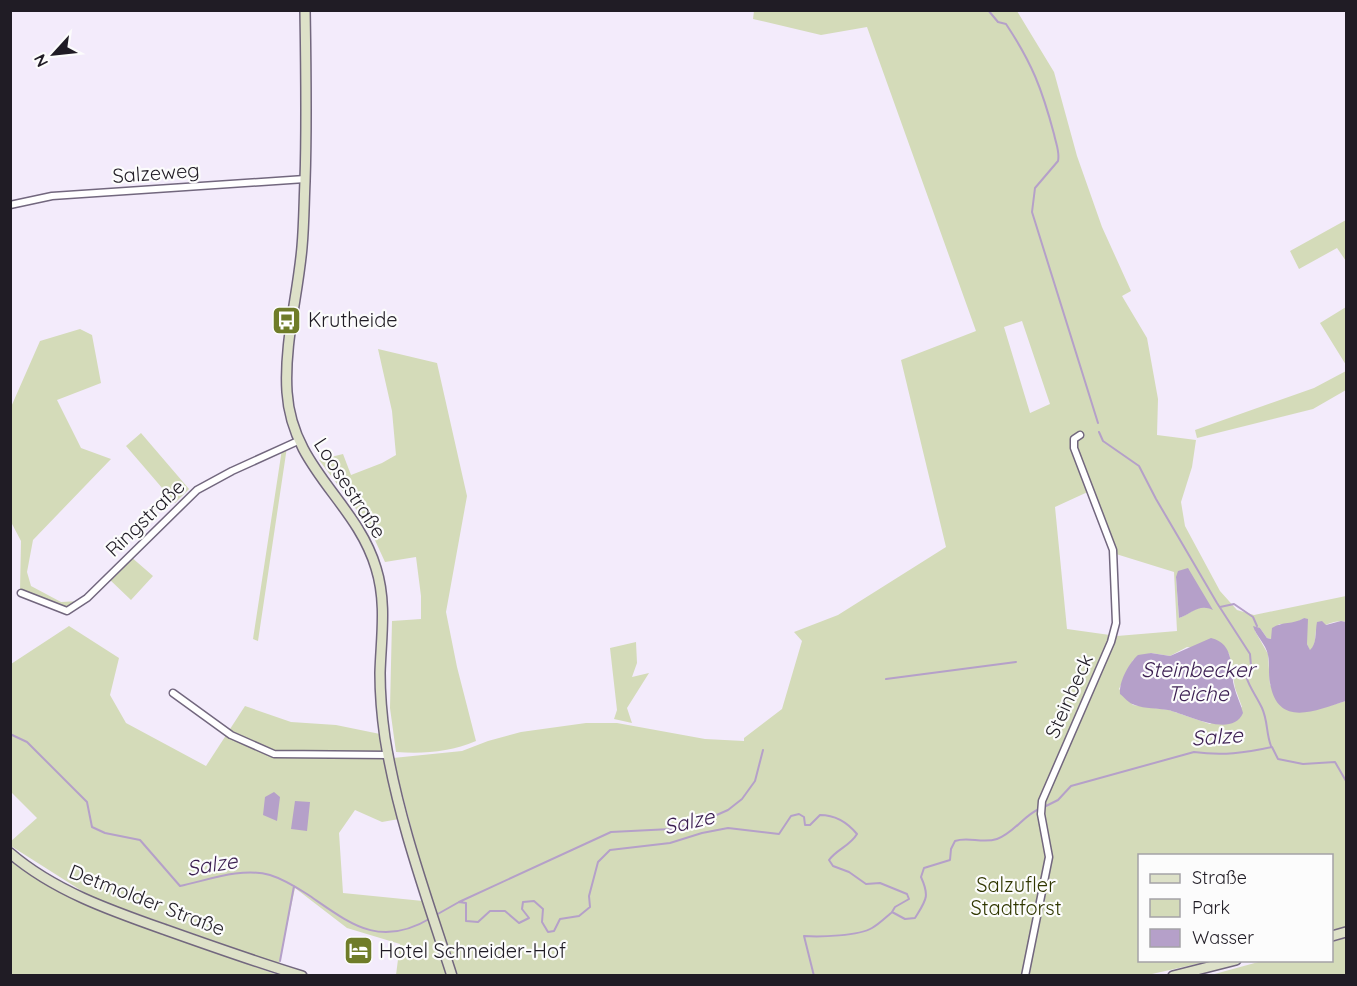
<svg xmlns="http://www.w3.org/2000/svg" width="1357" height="986" viewBox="0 0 1357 986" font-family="Quicksand,sans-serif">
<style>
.green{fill:#d4dbb9;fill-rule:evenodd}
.water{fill:#b5a0c9}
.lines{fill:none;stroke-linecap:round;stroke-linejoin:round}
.stream{stroke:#b5a0c9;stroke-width:2}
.street-casing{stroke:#72677e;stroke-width:9}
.secondary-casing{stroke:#72677e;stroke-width:12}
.street{stroke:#fff;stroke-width:6}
.secondary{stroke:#dde1c8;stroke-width:9}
.labels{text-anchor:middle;stroke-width:4.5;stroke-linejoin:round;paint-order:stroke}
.street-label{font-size:20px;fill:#201c25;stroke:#fcfcfc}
.poi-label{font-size:20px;fill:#201c25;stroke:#fcfcfc;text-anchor:start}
.park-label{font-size:20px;fill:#303700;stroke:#fcfcfc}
.water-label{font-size:21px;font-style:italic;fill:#3a1d50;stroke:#fcfcfc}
</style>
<rect width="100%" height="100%" fill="#f3ebfb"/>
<path class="green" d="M754 11H1017L1054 72 1077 156 1102 227 1131 291 1122 296 1147 338 1158 399 1157 435 1196 440 1192 467 1181 502 1185 526 1220 591 1237 610 1254 615 1346 596V622C1336 619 1325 625 1316 630 1315 637 1316 647 1310 651L1307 644 1304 618 1294 624H1279L1271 639 1267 638 1260 628 1255 631 1268 654 1270 685 1318 709 1346 701V927L1332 930V856H1140V960L1210 961 1143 976 456 975 420 861 393 758 462 751 488 741 521 732 586 723H617L705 739 744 741V738L782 709 802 641 794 632 838 615 946 547 901 360 976 331 867 27 821 35 753 19ZM1022 321 1050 404 1030 413 1004 327ZM1092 490 1116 554 1174 572 1177 631 1117 636 1067 629 1055 507ZM1176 577 1212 609C1199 603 1190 614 1179 618ZM1187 647 1229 653 1235 688 1242 707 1210 724 1169 710 1133 705 1119 689 1133 660 1151 653 1170 656Z
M1346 220V261L1337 248 1299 269 1290 251Z
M1346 307V365L1320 323Z
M80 329 92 335 101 383 57 400 81 448 111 459 33 540 27 572 31 586 61 602 80 601 67 607 20 591 21 541 11 522V407L40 341Z
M378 349 437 363 467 496 446 612 457 667 476 741C450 752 424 754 396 752L390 708 392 621 421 619V596L416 557 385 562 368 525 319 460 343 454 351 475 382 463 396 455 392 411Z
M1346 371V390L1313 409 1197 438 1195 430 1314 388Z
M141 433 189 489 175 503 126 446Z
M287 447 258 641 253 639 282 449Z
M130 556 153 576 131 600 108 578Z
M69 626 119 658 110 695 126 723 206 766 245 706 291 722 336 725 380 734 399 819 382 822 355 810 339 833 343 893 423 901 448 975H396L400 944 347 928 295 888 279 964 93 898 11 846 10 842 37 818 11 792V664Z
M636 642 637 663 632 677 649 673 627 708 632 723 614 719 617 710 610 648Z
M10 856 34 875 187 942 278 975H11Z
M1346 938V975H1211L1262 961 1332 960V942Z"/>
<path class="water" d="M1188 568 1213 610C1199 603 1191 614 1179 618L1176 577 1178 571Z
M1304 618 1308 619 1307 644 1310 650C1317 644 1315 632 1317 622L1322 621 1326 625 1341 621 1346 622V701C1316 710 1278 729 1270 683 1268 674 1270 664 1268 655 1266 644 1256 636 1253 626L1260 628 1267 638 1271 639 1272 628C1283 621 1292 625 1304 618Z
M1211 638C1235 644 1230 667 1234 686 1236 695 1241 704 1243 713 1232 739 1186 714 1168 710 1157 708 1145 709 1135 705 1129 704 1124 697 1120 694 1119 681 1129 663 1138 655L1151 653 1170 656Z
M274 792 280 797 277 821 263 815 265 797Z
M295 801 310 802 307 831 291 829Z"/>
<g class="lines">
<path class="stream" d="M988 10 998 22 1006 24C1032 63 1042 89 1054 134 1056 144 1060 152 1058 161L1035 188 1032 212 1098 423
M1099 432 1103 441 1139 466 1156 499 1217 603 1250 654 1251 666 1246 676C1249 687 1257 697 1262 708 1268 721 1266 733 1271 746
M1220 607 1234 604 1253 617 1257 626
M886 679 1016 662
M10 734 27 742 87 802 92 827 105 833 140 840 180 886C208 880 242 867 270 875 283 879 296 887 307 894 351 924 379 949 431 918
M1044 807 1058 800 1071 786 1194 752C1222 756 1245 753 1272 747L1278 759 1303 764 1335 762 1346 781
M459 902 611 832 671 829 703 821 728 810 742 799 755 781 763 750
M436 915 459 902 466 903V921L478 922 490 911H505L519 923 529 918 522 909 523 902 534 901 543 909 542 922 548 932 554 931 560 919 579 916 590 907 589 896 598 862 610 850 670 843 702 833 728 828 779 834 791 816 799 814 804 817 805 825H810L820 815C836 815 847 822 857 834 850 846 837 849 829 860L833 866 849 872 866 884 880 883 907 894 909 899 895 907 892 912 905 919 915 918C926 900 930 897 921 877L924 868 950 860 951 849 955 841C968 836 982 844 997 839 1014 833 1023 816 1039 809
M280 961 294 886
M814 976 804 936C820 937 859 936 872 928 879 924 885 918 891 913"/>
<defs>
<path id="street" d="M10 205 52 196 305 179
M21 593 67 611 87 598 197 490 232 471 298 441
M173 693 231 735 274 754 389 755
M1025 976 1049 857 1041 814 1042 801 1111 642 1116 623 1113 550 1074 448V439L1080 435"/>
<path id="secondary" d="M305 10C306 68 307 124 305 181 304 203 304 225 302 247 298 295 284 343 287 392 292 469 356 501 376 568 387 603 381 638 380 673 380 695 382 717 385 738 398 819 427 898 452 976
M10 853C54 891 112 911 166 930 211 946 256 962 302 976
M1332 936 1346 932
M1173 976 1236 960"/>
</defs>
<use href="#street" class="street-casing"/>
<use href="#secondary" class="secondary-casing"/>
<use href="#street" class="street"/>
<use href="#secondary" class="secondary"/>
</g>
<defs>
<symbol id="bus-square" viewBox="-11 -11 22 22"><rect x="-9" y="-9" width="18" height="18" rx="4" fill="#6f7c29" stroke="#fcfcfc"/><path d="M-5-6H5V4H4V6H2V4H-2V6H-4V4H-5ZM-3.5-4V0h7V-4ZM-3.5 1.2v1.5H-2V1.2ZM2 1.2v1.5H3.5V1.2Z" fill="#fff"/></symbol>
<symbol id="hotel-square" viewBox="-11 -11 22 22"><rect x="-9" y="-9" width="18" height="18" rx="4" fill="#6f7c29" stroke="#fcfcfc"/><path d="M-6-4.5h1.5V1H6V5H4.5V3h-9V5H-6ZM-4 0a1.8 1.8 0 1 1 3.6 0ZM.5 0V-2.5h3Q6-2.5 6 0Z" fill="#fff"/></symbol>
</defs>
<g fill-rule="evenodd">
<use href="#bus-square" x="270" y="304" width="33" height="33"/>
<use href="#hotel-square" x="342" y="934" width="33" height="33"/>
</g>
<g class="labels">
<g class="street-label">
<text transform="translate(156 173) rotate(-4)" y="7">Salzeweg</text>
<text transform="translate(350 488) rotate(57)" y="7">Loosestraße</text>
<text transform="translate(145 518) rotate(-44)" y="7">Ringstraße</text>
<text transform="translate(1069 696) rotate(-66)" y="7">Steinbeck</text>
<text transform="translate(147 900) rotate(21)" y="7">Detmolder Straße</text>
</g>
<g class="poi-label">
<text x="308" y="327">Krutheide</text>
<text x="379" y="958">Hotel Schneider-Hof</text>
</g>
<g class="park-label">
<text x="1016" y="892">Salzufler<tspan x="1016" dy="23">Stadtforst</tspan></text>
</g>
<g class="water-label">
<text x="1198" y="677">Steinbecker<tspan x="1198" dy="24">Teiche</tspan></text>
<text transform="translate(1217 737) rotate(-4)" y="7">Salze</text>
<text transform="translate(689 822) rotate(-13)" y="7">Salze</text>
<text transform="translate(212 865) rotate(-9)" y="7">Salze</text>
</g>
</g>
<rect width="1357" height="986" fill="none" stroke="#201c25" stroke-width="24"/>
<rect x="1138" y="854" width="195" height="108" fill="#fcfcfc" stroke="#a4a2a6" stroke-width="1.5"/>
<rect x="1150" y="874" width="30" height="9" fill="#dde1c8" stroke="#a4a2a6" stroke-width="1.5"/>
<text x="1192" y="884" font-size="18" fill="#201c25">Straße</text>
<rect x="1150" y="899" width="30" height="18" fill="#d4dbb9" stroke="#a4a2a6" stroke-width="1.5"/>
<text x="1192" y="914" font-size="18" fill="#201c25">Park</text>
<rect x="1150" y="929" width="30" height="18" fill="#b5a0c9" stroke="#a4a2a6" stroke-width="1.5"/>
<text x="1192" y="944" font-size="18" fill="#201c25">Wasser</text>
<g transform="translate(54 54) rotate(243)" stroke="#fcfcfc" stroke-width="4.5" paint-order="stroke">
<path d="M0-4.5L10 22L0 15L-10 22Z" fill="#201c25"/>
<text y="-9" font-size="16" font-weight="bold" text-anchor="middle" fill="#201c25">N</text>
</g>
</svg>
